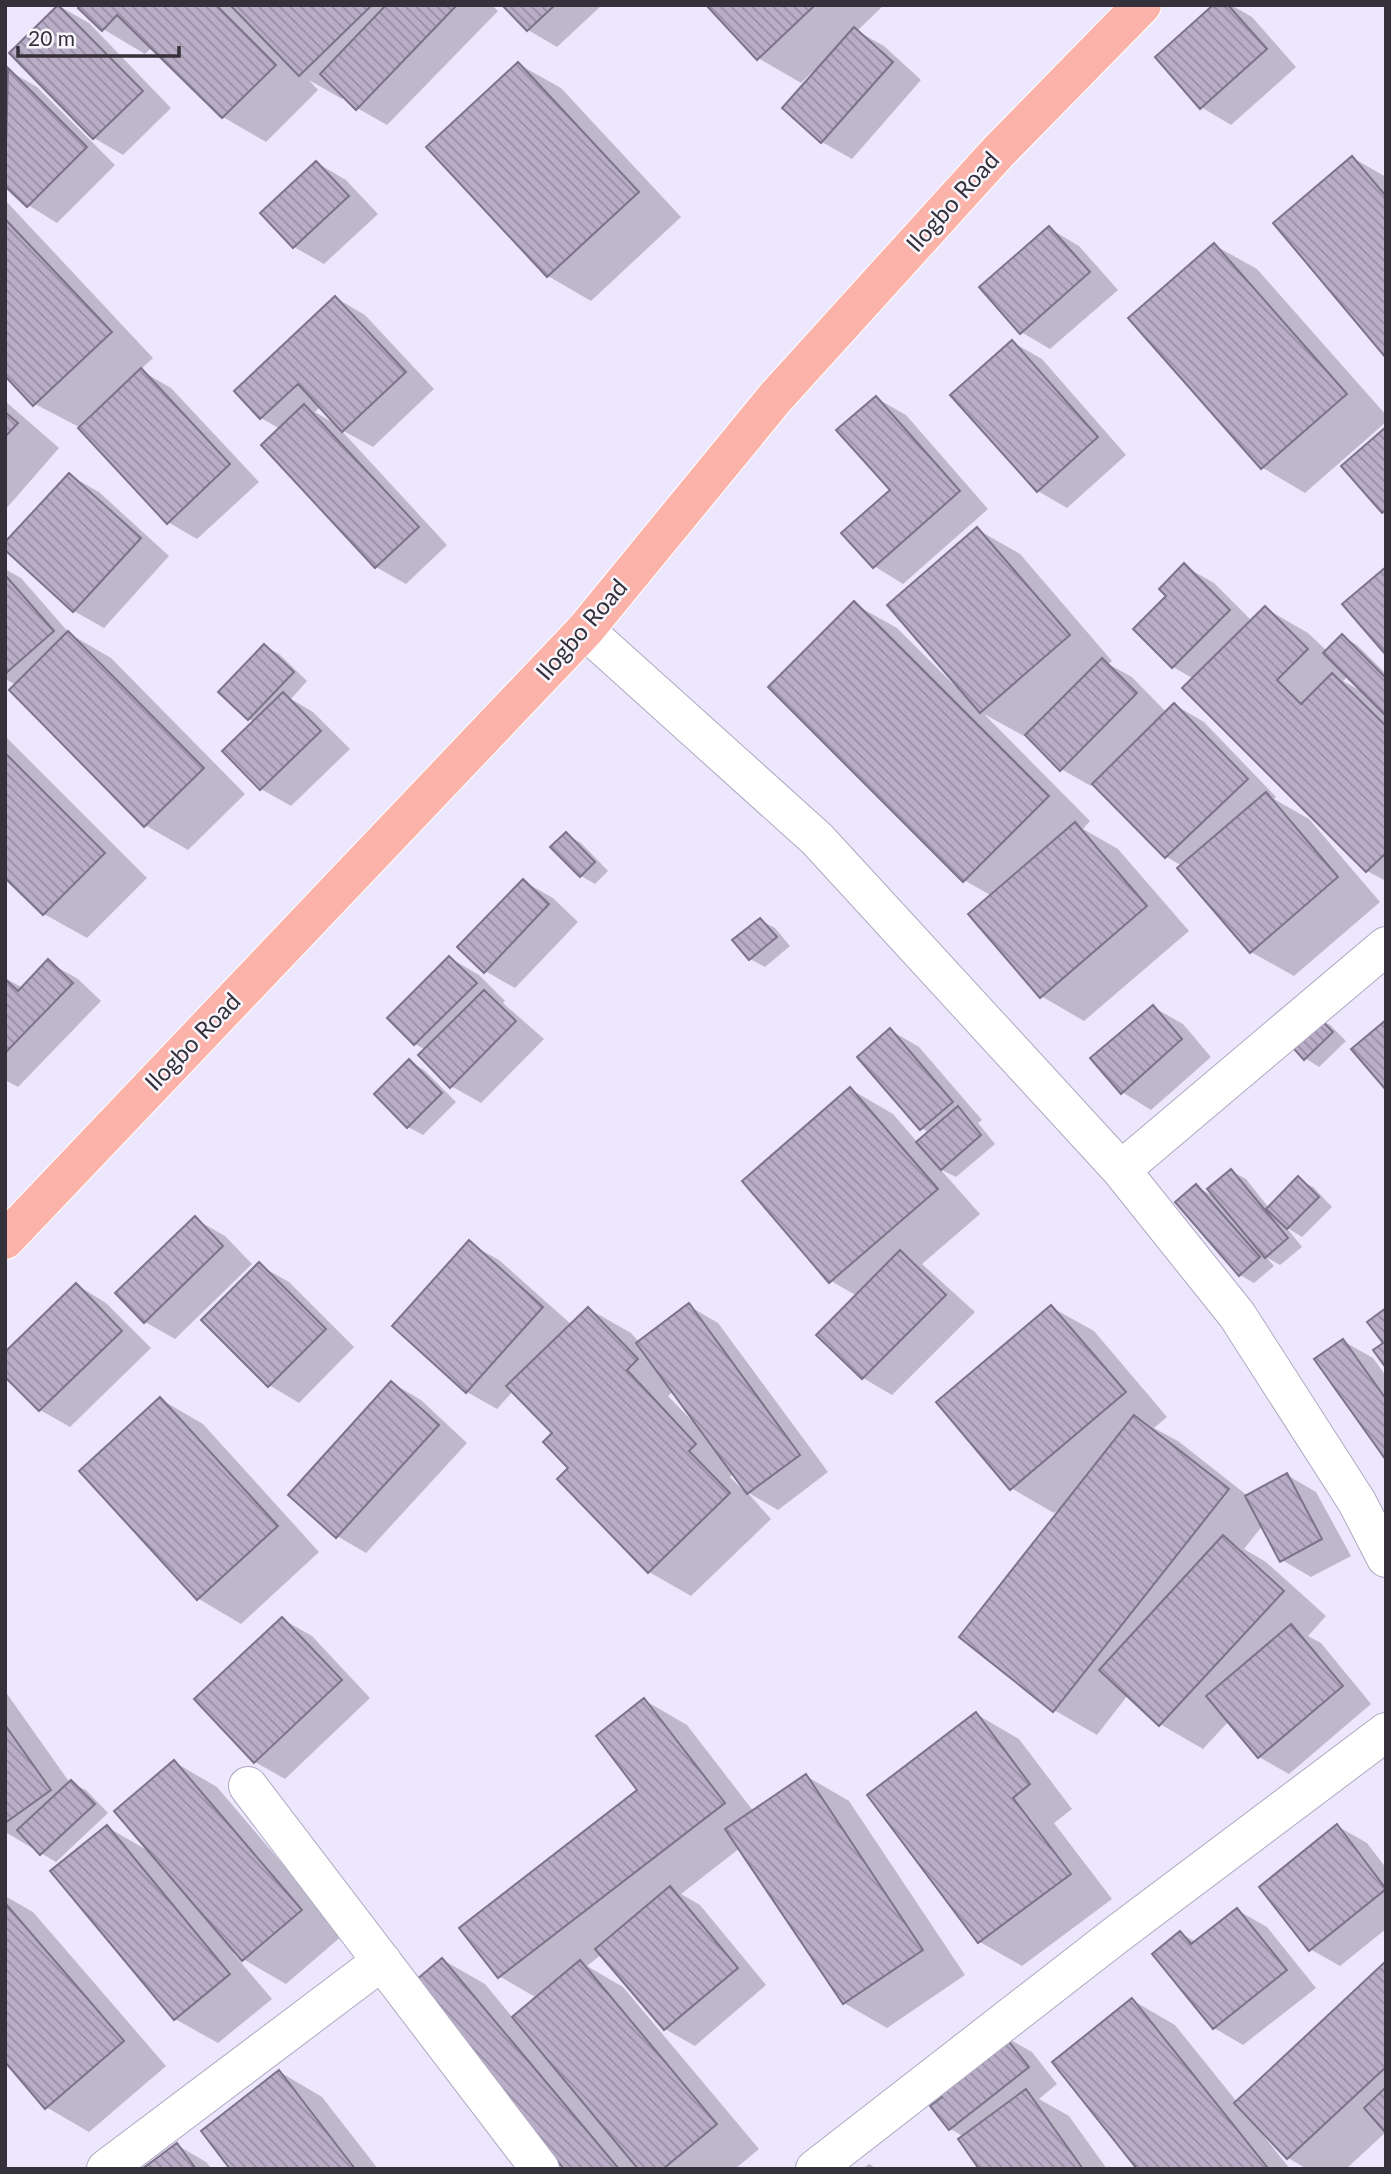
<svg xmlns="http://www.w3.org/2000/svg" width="1391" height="2174" viewBox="0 0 1391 2174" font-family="Lato,sans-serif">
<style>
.shadow{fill:#0003;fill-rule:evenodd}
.building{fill:url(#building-back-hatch);stroke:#7d738a;stroke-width:2}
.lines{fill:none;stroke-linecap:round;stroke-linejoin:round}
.minor-casing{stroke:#afa8c1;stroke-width:40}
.major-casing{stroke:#fff;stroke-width:40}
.minor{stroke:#fff;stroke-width:38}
.major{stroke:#fbb2a8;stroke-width:38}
.labels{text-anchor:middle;stroke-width:5;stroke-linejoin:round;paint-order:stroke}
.street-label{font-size:24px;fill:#34313b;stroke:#f9f7fd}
</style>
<defs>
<pattern id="building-back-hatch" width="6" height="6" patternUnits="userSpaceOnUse" patternTransform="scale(1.75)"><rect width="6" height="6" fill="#b9aec7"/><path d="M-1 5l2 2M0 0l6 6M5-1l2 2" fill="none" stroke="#978ea3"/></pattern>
</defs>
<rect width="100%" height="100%" fill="#ede7fd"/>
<path class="shadow" d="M83 5H492L498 11 387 125 357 108 345 97 342 99 309 80 318 90 266 142 223 117 152 47 145 54 103 29Z
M505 5H602L557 47 528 30Z
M709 5H884L857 31 884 46 921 80 852 159 822 142 784 108 815 73 813 71 801 83 758 58Z
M1216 5H1231L1252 17 1296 67 1231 125 1201 107Z
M59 6 89 23 171 108 123 155 94 138Z
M518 64 561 88 681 217 591 301 548 276Z
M8 70 37 87 115 165 57 223 28 205 5 183V73Z
M1353 158 1386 177V355Z
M317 163 346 180 378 214 324 264 294 247 263 213Z
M5 200 153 358 140 370 171 388 259 482 197 539 168 522 79 427 35 404 5 373Z
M1049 228 1079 246 1118 290 1050 349 1021 332Z
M1214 245 1257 269 1386 415V422L1305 493 1263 468 1131 319Z
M336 298 365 315 434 389 373 447 340 429 447 545 406 584 376 567 280 429 261 418ZM321 406 337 425 315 412Z
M1012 342 1042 359 1126 455 1067 508 1038 491Z
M876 398 906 415 988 509 903 584 874 566 892 490Z
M5 401 59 448 5 510Z
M69 475 99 492 169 556 104 628 74 611 5 548Z
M978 530 1020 554 1112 661 1108 664 1132 677 1167 713 1175 705 1204 722 1276 797 1274 799 1309 819 1380 902 1294 976 1251 952 1182 866 1167 857 1094 783 1091 786 1061 769 1026 734 1024 736 984 714 1090 821 1083 829 1118 849 1189 931 1084 1021 1041 996 992 896 964 880 854 604 897 628 956 687Z
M1184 566 1214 583 1252 621 1265 608 1308 633 1327 651 1342 636 1357 645 1386 674V881L1367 871 1194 679 1173 667 1136 629 1169 596ZM1348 676 1363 692 1343 681Z
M5 569 21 578 70 634 111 658 245 794 188 850 145 825 16 685 5 679Z
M264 646 279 654 307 681 291 699 313 712 350 749 291 806 261 789 255 722 249 719Z
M5 736 147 878 87 938 44 914 5 875Z
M567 835 581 843 608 871 595 884 581 876Z
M523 881 553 898 578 922 515 988 485 971Z
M760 920 775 928 790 946 765 967 750 959Z
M450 958 479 975 505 1001 503 1003 544 1039 481 1103 451 1086 426 1050 415 1044Z
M48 962 78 979 101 1001 18 1087 5 1080V978L23 988Z
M1153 1007 1183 1024 1211 1057 1151 1110 1122 1092Z
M1315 1016 1330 1025 1346 1041 1319 1067 1305 1058Z
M890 1030 919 1047 982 1120 978 1123 995 1144 956 1177 940 1169 980 1214 922 1264 975 1312 892 1395 863 1378 857 1296 831 1281 850 1089 893 1114 918 1143 929 1133 922 1128Z
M409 1061 424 1070 456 1102 423 1135 408 1127Z
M1231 1171 1246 1179 1269 1208 1298 1179 1313 1187 1332 1207 1302 1237 1286 1227 1302 1247 1280 1265 1266 1257 1274 1266 1254 1283 1240 1275 1196 1186 1216 1198Z
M195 1219 225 1236 252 1264 175 1339 145 1322Z
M469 1243 499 1260 572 1325 589 1309 631 1333 639 1342 689 1306 718 1323 828 1472 778 1510 747 1492 771 1519 691 1596 649 1572 571 1468 554 1433 513 1391 497 1409 467 1392 394 1326ZM673 1391 694 1419 692 1421 668 1396ZM734 1473 744 1488 742 1489 730 1477Z
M259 1265 289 1282 354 1347 299 1403 269 1385Z
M77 1285 106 1303 151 1348 70 1427 40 1410 5 1374Z
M1051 1307 1094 1331 1167 1417 1154 1428 1178 1441 1248 1496 1287 1475 1316 1492 1351 1556 1311 1577 1282 1560 1263 1525 1244 1549 1266 1562 1326 1616 1308 1636 1321 1643 1371 1704 1289 1774 1259 1757 1229 1721 1203 1749 1160 1724 1128 1695 1097 1735 1054 1710 1063 1507 1054 1513 1011 1488Z
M1343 1341 1373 1358 1386 1376V1457Z
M392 1383 421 1400 467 1443 366 1553 337 1536Z
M160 1399 203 1424 319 1552 241 1624 199 1599 82 1471Z
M282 1619 312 1636 370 1698 285 1779 255 1762 196 1699Z
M5 1691 70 1783 86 1790 108 1813 56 1862 5 1832Z
M644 1700 687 1725 754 1812 806 1776 849 1801 965 1975 887 2028 844 2003 740 1848 681 1894 700 1905 766 1985 695 2046 665 2029 602 1954 587 1966 623 1987 759 2149 735 2169H566L443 1960 485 1984 513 2018 537 1998 499 1976 640 1791Z
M976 1714 1019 1739 1072 1809 1054 1823 1112 1899 1022 1966 980 1942Z
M174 1762 217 1787 343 1935 286 1984 243 1959 236 1950 233 1953 272 1999 218 2043 175 2019 107 1827 152 1853Z
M1337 1826 1367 1843 1386 1868V1929L1340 1966 1310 1949Z
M5 1896 33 1912 166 2066 89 2132 46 2107 5 2059Z
M1237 1910 1267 1927 1316 1988 1243 2045 1214 2028 1180 1933 1196 1942Z
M1386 1963V2132L1346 2169H1307L1288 2158 1265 2133 1263 2135 1290 2169H1139L1132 2000 1175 2025 1237 2102Z
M1002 2035 1032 2052 1057 2084 1039 2099 1069 2116 1107 2169H981L964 2137 951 2129 944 2097Z
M280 2072 322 2097 378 2169H233Z
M177 2145 206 2162 212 2169H145Z
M869 2164 877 2169H863Z"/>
<path class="building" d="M58 5 143 91 93 139 9 53Z
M80 5H216L276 65 222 118 117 15 102 31 78 8Z
M230 5H372L299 76Z
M386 5H457L356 110 320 74Z
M502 5H555L527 31Z
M706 5H815L757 60Z
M1213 5H1228L1267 49 1200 109 1155 57Z
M854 27 893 62 821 143 782 108Z
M518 62 639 192 547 277 426 147Z
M8 68 87 147 27 207 5 186Z
M1352 156 1386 196V358L1273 223Z
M316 161 349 196 293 248 260 213Z
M5 219 112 332 33 406 5 376Z
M1049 226 1090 272 1020 334 979 287Z
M1214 243 1347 394 1261 469 1128 318Z
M335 296 406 372 342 432 298 384 260 419 234 391Z
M1012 340 1098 437 1037 492 950 395Z
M141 368 230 464 167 524 78 428Z
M876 396 960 491 873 568 841 533 890 490 836 430Z
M304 404 419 527 375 568 261 445Z
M5 412 18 423 5 437Z
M1386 427V510L1382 513 1341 466Z
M69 473 141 538 73 612 5 550V542Z
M977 527 1070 635 980 713 887 605Z
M1184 563 1230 610 1172 668 1133 629 1166 596 1159 589Z
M1386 567V655L1342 604Z
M5 575 54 631 5 674Z
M854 601 1049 796 963 882 768 687Z
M1265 606 1308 649 1277 680 1301 704 1332 673 1386 726V853L1366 872 1182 688Z
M68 631 204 768 144 827 9 690Z
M1342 634 1386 678V716L1323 653Z
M264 644 294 672 248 720 218 692Z
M1102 658 1137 693 1060 771 1025 735Z
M283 692 321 731 260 790 222 751Z
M1174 703 1248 779 1165 858 1092 784Z
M5 753 105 853 43 915 5 878Z
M1266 792 1338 877 1250 953 1177 868Z
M1075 822 1147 906 1040 998 968 914Z
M566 832 595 862 580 877 550 847Z
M523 879 549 904 484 973 457 947Z
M760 918 777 937 749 960 732 940Z
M449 956 477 983 414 1045 387 1018Z
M48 959 73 983 5 1053V979L18 991Z
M484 990 516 1021 450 1088 418 1055Z
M1153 1005 1182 1039 1121 1094 1090 1058Z
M1315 1014 1333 1032 1304 1060 1287 1041Z
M1386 1020V1090L1351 1049Z
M890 1028 953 1102 920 1130 857 1057Z
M409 1059 442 1093 407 1128 374 1094Z
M850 1087 938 1189 829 1283 742 1181Z
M958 1106 981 1135 941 1170 916 1142Z
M1231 1169 1288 1238 1265 1258 1207 1189Z
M1298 1176 1319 1197 1287 1229 1266 1209Z
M1196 1184 1260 1257 1239 1276 1175 1202Z
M195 1216 223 1246 144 1323 115 1293Z
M469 1240 543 1307 466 1393 392 1326Z
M900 1250 946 1295 862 1379 816 1335Z
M259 1262 326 1329 268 1387 201 1320Z
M76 1283 122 1331 39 1411 5 1377V1352Z
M689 1303 800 1455 747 1494 636 1343Z
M1051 1305 1126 1392 1010 1490 936 1402Z
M588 1307 638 1359 627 1370 696 1444 689 1451 730 1493 648 1573 557 1479 568 1468 543 1442 552 1433 506 1386Z
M1386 1308V1368L1373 1350 1383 1343 1367 1322Z
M1343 1339 1386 1399V1460L1314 1359Z
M391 1381 439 1425 336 1538 288 1495Z
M160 1397 278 1526 197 1600 79 1471Z
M1134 1415 1229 1489 1053 1712 959 1637Z
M1287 1473 1322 1539 1280 1562 1245 1496Z
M1223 1535 1284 1591 1159 1726 1099 1670Z
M282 1617 342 1680 254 1763 194 1699Z
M1291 1624 1343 1686 1258 1758 1206 1696Z
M644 1698 725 1803 498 1978 459 1928 637 1790 596 1736Z
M976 1712 1030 1784 1013 1798 1071 1874 978 1943 867 1795Z
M5 1725 51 1790 5 1823Z
M174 1760 302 1910 242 1961 114 1811Z
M806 1774 923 1950 843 2004 725 1829Z
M71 1780 95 1804 40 1855 17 1830Z
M1337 1824 1386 1889 1309 1951 1259 1887Z
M107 1825 230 1974 174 2020 50 1871Z
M670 1886 738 1968 664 2030 595 1949Z
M5 1903 124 2041 45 2109 5 2062Z
M1237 1908 1287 1970 1213 2029 1152 1954 1180 1931 1191 1944Z
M442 1958 619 2169H564L410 1985Z
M580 1960 717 2124 663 2169H638L512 2017Z
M1386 1961V2067L1287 2159 1234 2103Z
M1132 1998 1267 2167 1265 2169H1137L1052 2062Z
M1002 2033 1029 2067 949 2130 930 2106 942 2097 934 2087Z
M279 2070 355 2169H230L201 2131Z
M1386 2087V2133L1364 2108Z
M1026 2089 1083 2169H979L958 2139Z
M177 2143 196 2169H142Z"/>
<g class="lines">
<defs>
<path id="minor" d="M585 630 817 839 1121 1170 1237 1315 1357 1502 1386 1558
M1121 1170 1386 946
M248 1786 540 2169
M106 2169 382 1961
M815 2169 1116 1935 1386 1732"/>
<path id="major" d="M5 1240 585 630 775 398 998 152 1142 5"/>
</defs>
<use href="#minor" class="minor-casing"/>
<use href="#major" class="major-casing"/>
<use href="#minor" class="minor"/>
<use href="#major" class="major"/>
</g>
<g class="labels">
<g class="street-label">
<text transform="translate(953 202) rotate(-48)" y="8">Ilogbo Road</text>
<text transform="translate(582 630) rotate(-49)" y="8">Ilogbo Road</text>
<text transform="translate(193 1042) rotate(-46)" y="8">Ilogbo Road</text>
</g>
</g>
<rect width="1391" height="2174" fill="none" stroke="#34313b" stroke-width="14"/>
<path d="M18 46v10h161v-10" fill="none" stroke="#34313b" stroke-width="3.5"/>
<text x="28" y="46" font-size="21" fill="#34313b" stroke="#f9f7fd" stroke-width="5" paint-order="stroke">20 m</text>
</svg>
